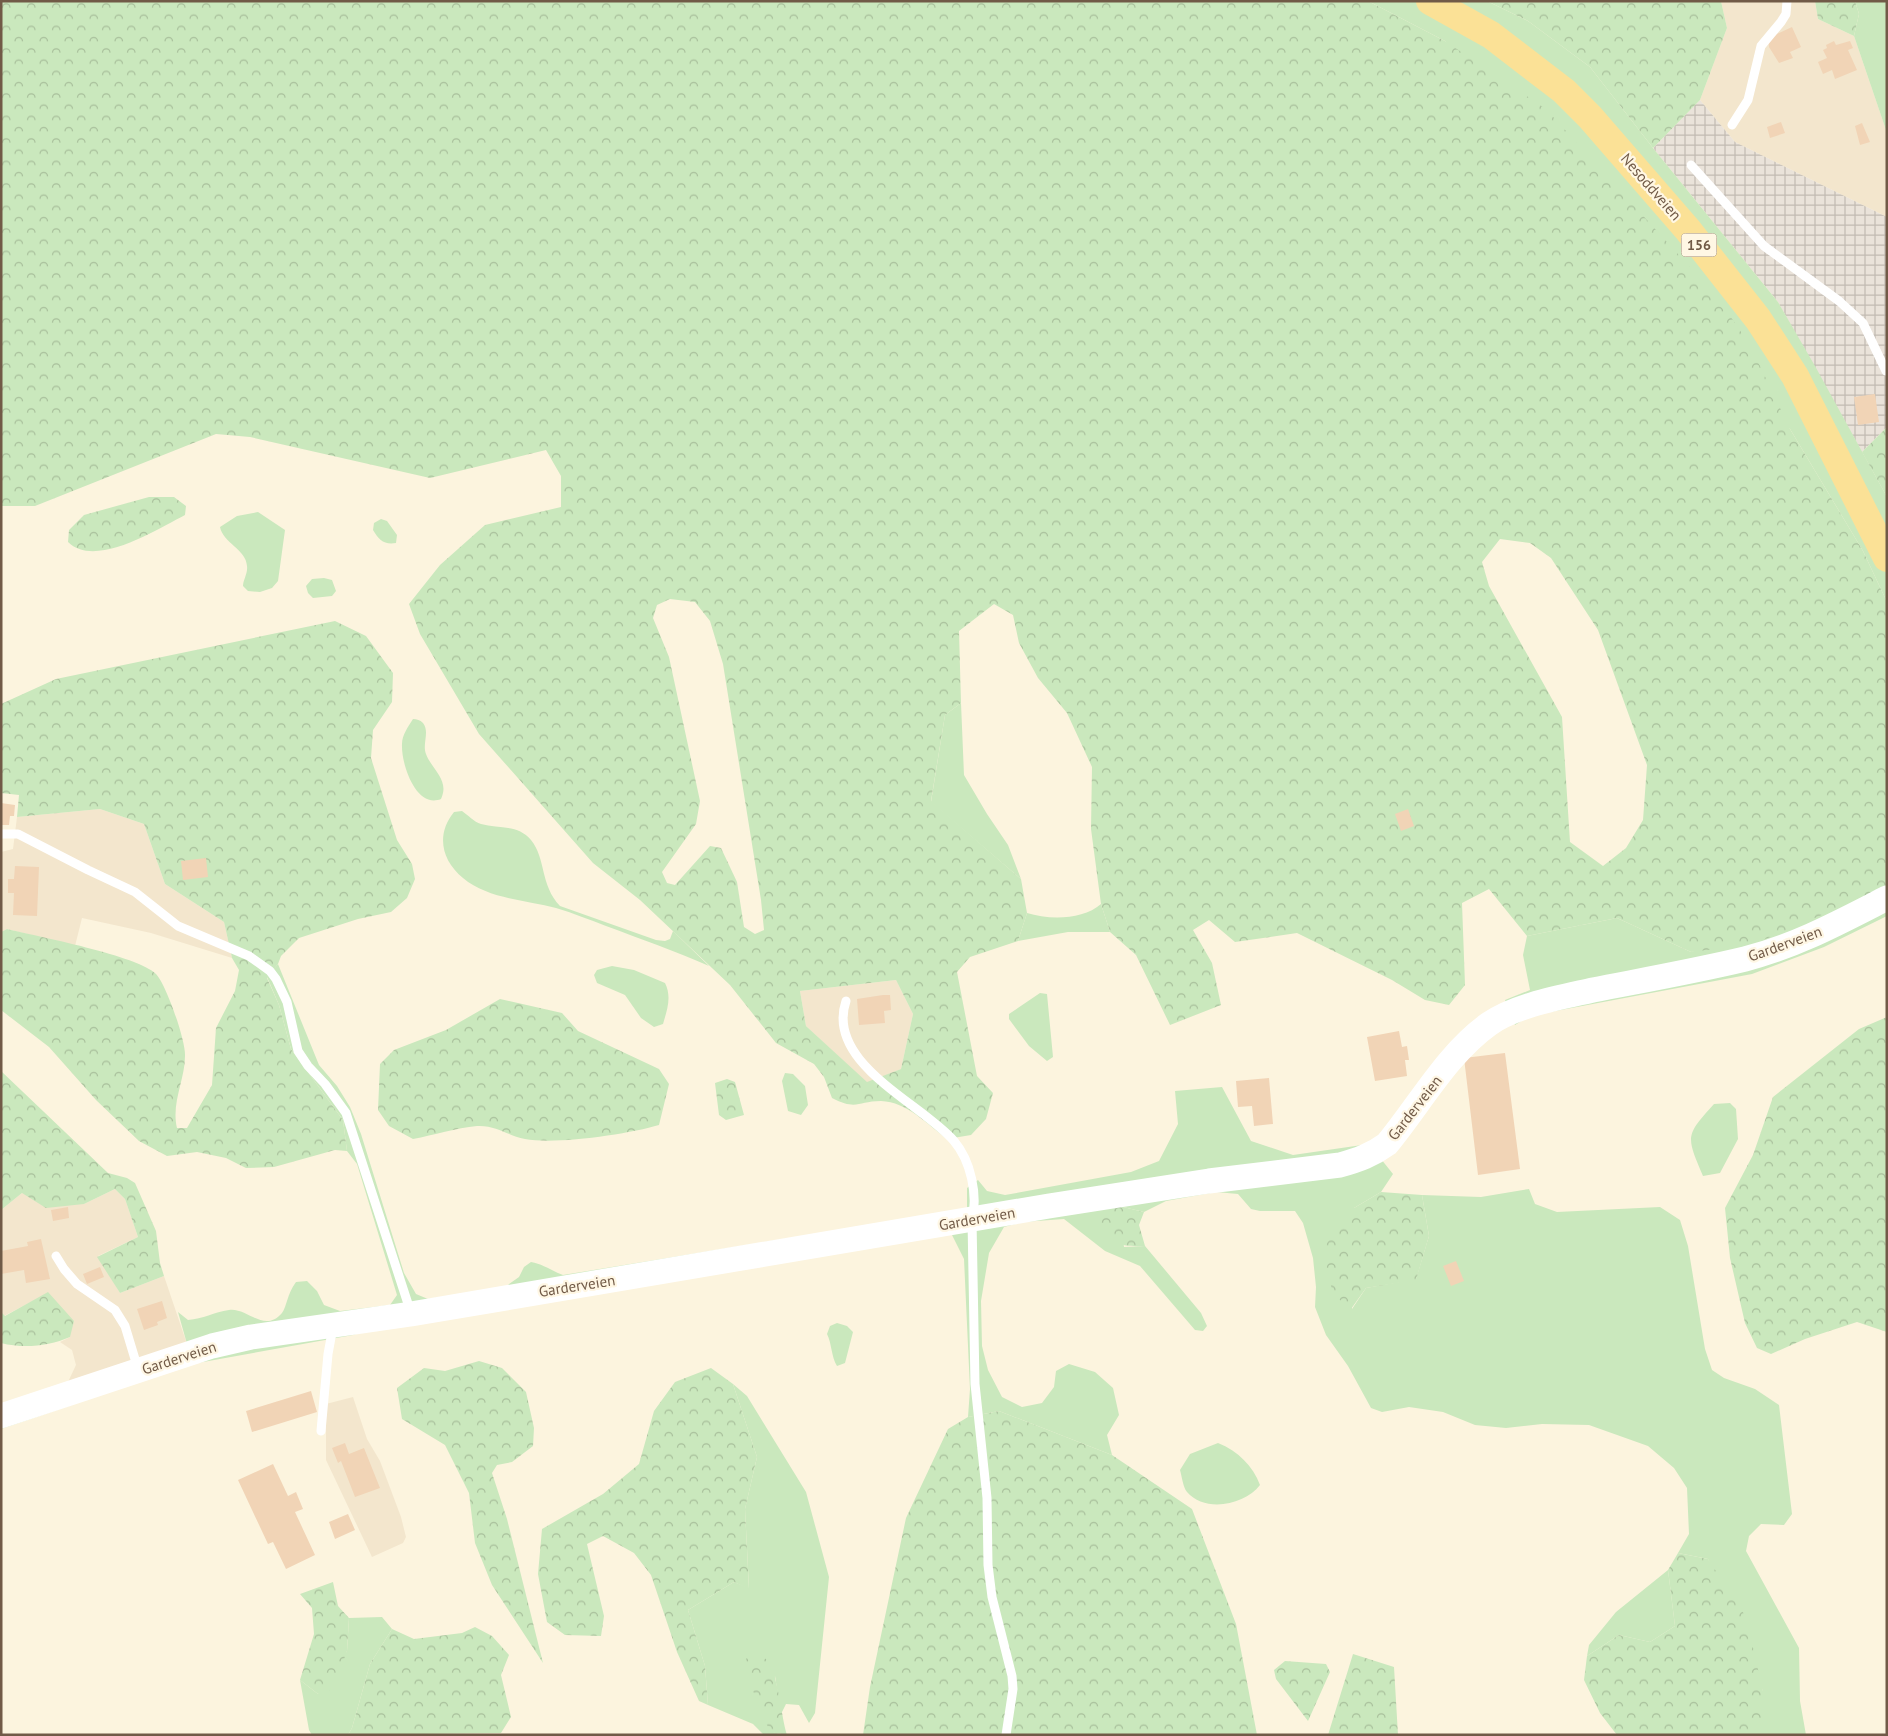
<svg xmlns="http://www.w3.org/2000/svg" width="1888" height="1736" viewBox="0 0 1888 1736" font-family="'PT Sans',sans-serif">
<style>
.residential{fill:#f3e6cd}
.industrial{fill:url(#industrial-grid)}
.green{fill:#cae8bd}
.forest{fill:url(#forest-crowns);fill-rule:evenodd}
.building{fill:#f1d4b6}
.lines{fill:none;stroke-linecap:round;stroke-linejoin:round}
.lane{stroke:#fff;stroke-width:9}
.secondary{stroke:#fff;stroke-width:25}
.primary{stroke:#fbe196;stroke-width:28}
.labels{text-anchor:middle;stroke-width:4.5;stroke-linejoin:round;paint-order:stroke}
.shield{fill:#fff7e4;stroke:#9c8976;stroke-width:1}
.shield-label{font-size:14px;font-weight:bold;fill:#715a47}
.street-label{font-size:15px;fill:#715a47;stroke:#fff7e4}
</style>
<defs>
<pattern id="industrial-grid" width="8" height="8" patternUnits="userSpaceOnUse" patternTransform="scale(1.25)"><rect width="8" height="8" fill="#eae3da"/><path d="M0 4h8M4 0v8" fill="none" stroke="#c2bbb3"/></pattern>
<pattern id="forest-crowns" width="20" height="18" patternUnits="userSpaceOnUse" patternTransform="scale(1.25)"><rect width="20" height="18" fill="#cae8bd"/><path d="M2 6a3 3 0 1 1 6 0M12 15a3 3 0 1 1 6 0" fill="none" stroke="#a8bf9b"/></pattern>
</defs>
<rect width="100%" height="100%" fill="#fcf4de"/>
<path class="residential" d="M1721 1H1815L1818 19 1854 36 1887 133V217L1735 142 1700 100 1727 28Z
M100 809 144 824 165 884 224 922 232 958 151 933 82 918 75 946 7 929 1 932V852L13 849 17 817Z
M896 980 913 1014 901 1069 867 1083 806 1026 800 991Z
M115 1189 125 1199 138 1237 98 1256 120 1293 164 1276 187 1344 68 1382 76 1365 72 1350 60 1342 70 1337 48 1293 4 1316 1 1312V1210L22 1193 84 1204Z
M353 1397 367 1439 380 1461 401 1517 406 1537 403 1543 372 1557 326 1460V1404Z"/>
<path class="industrial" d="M1700 100 1735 142 1887 217V427L1862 452 1778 302 1653 148Z"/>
<path class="green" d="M1368 1H1487L1528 21 1590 67 1653 148 1778 302 1815 366 1887 497V602L1863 551 1790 429 1445 41Z
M1855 1H1887V133L1854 36 1859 14Z
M258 512 285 530 278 581 272 588 260 592 248 591 243 586C243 580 248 573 247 566 246 549 223 543 220 527L237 516Z
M381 519 387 521 397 535 396 543C384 545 379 540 373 530L374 523Z
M324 578 332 580 336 591 332 596 313 598 308 593 306 586 312 579Z
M961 703 964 775 987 814 1008 845 1021 879 931 802 945 715Z
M413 719C417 719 420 720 423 723 430 732 422 744 426 754 432 770 450 780 441 799 416 809 401 764 402 744 402 735 408 727 413 719Z
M462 811C468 815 474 822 481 824 498 829 518 824 531 840 546 858 540 885 560 906L656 940 665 941 670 939 673 931 709 966C675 951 641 939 606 926 590 920 573 913 556 908 526 900 488 899 463 878 441 860 436 834 454 812Z
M1887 887V916L1824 947 1752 974 1529 1016 1515 1025 1505 1000 1530 990 1523 955 1527 936 1617 918 1691 952Z
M1101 904 1110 932H1068L1018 941 1027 913C1049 920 1083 920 1101 904Z
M278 964 319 1065 337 1086 350 1107 361 1134 404 1273 416 1294 428 1299 505 1287 519 1277 524 1267 531 1262C543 1264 552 1271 563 1275L949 1212 967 1208V1188L978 1180 987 1191 1005 1195 1131 1172 1159 1161 1178 1124 1175 1091 1222 1087 1251 1141 1293 1155 1369 1144 1393 1174 1381 1192 1354 1208 1352 1309 1366 1288 1416 1279 1429 1236 1422 1195 1481 1197 1529 1189 1535 1204 1557 1212 1660 1207 1680 1220 1688 1246 1705 1349 1712 1370 1724 1378 1755 1389 1779 1405 1792 1514 1784 1525 1761 1524 1749 1536 1746 1551 1799 1648 1800 1701 1806 1735H1763V1691L1708 1559 1678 1553 1689 1534 1687 1488 1674 1468 1648 1446 1589 1425 1542 1424 1506 1428 1475 1425 1443 1412 1409 1407 1382 1412 1371 1408 1348 1366 1326 1335 1315 1307 1316 1287 1313 1258 1303 1223 1295 1211H1260L1251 1209 1238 1194 1216 1192 1166 1201 1144 1212 1119 1206 1124 1247 1145 1246 1201 1313 1207 1326 1203 1331 1195 1330 1140 1266 1105 1251 1064 1219 1023 1222 1004 1227 989 1253 981 1301 982 1346 988 1370 1002 1397 1022 1407 1042 1403 1054 1387 1056 1371 1069 1364 1095 1372 1113 1388 1119 1415 1107 1435 1112 1455 999 1411 968 1417 970 1389 964 1259 951 1233 373 1328 353 1335 192 1364 1 1429V1404L187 1344 178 1312 188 1320C203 1319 214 1312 229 1310 247 1307 264 1334 282 1313 287 1306 287 1294 296 1282L307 1281 317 1291 324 1305 340 1311 390 1305 397 1295 357 1164 347 1151 343 1120 291 1049 279 1005 267 977Z
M612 966 634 970 665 983C672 997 667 1010 663 1024L654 1027 641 1018 625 995 597 983 594 975 597 970Z
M1040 993 1047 994 1053 1057 1047 1061 1029 1046 1009 1019V1014Z
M785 1073 793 1074 805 1086 808 1105 801 1115 788 1111 782 1081Z
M1730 1103 1736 1109 1738 1139 1720 1173 1703 1176C1686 1136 1685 1136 1714 1104Z
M837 1323 847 1326 853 1332 845 1363 837 1366C831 1356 832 1344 827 1334L830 1326Z
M733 1384 747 1396 806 1492 829 1577 815 1713 809 1723 799 1705 786 1704 781 1714 775 1676 770 1731 783 1735H764L753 1724 708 1705 705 1666 688 1610 734 1582 749 1588 745 1509 757 1457Z
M1218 1443C1238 1451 1253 1466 1260 1485 1245 1505 1205 1513 1187 1492 1183 1487 1182 1477 1180 1470L1190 1454Z
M1668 1570 1675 1626 1650 1642 1619 1635 1587 1656 1589 1645 1616 1612Z
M382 1617 392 1629 370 1664 352 1728 348 1735H312L309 1730 300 1680 318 1694 347 1651 349 1618Z"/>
<path class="forest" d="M1 1H1368L1445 41 1546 109 1717 297 1750 345 1790 429 1863 551 1887 602V887L1754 944 1691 952 1617 918 1527 936 1489 889 1462 903 1465 985 1449 1005 1425 1000 1392 980 1297 933 1235 942 1209 920 1193 930 1212 963 1221 1005 1170 1025 1136 955 1110 932 1101 904 1091 829 1092 767 1067 713 1038 678 1019 643 1013 615 994 604 959 631 961 703 945 715 931 801 1021 879 1027 913 1018 941 970 957 957 972 977 1076 993 1093 986 1119 971 1135 947 1139C927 1124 907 1102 881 1101 858 1101 857 1111 832 1098L824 1077 814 1064 776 1043 730 985 640 900 593 863 479 734 420 634 409 604 440 565 485 525 561 507V476L546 450 430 478 250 437 216 434 35 506H1ZM1500 539 1530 543 1551 558 1598 630 1647 765 1643 820 1626 848 1603 866 1570 842 1562 717 1489 586 1482 562ZM670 599 695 602 710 621 723 664 761 900 764 930 755 934 744 927 737 882 721 848 710 846 675 885 667 883 662 872 696 824 700 801 669 657 653 618 657 605ZM896 980 913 1014 901 1069 867 1082 806 1026 800 991Z
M1487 1H1721L1727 28 1700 100 1653 148 1590 67 1528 21Z
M1815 1H1855L1859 14 1854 36 1818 19Z
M1887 427V497L1862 452Z
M149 497H174L186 506 185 515C158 529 95 569 68 542L69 530 84 515Z
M335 621 366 636 393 673 392 702 373 730 371 758 397 840 412 864 415 879 407 898 391 912 358 919 299 938 281 956 278 964 267 978 279 1005 291 1049 343 1120 347 1151 335 1150 274 1167 246 1168 226 1158 197 1152 167 1156 139 1141 96 1100 49 1047 1 1010V932L7 929C36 936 139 956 156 974 166 984 186 1041 185 1056 185 1080 171 1103 177 1128H187L212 1085 216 1028 235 991 239 970 232 958 224 922 165 884 144 824 100 809 17 817 19 795 1 793V704L56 679Z
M500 999 562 1013 578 1031 659 1069 669 1084 659 1125C629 1134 555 1145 525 1139 508 1136 497 1125 477 1126 456 1128 434 1135 413 1139L389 1126 378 1110 380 1064 394 1050 446 1030Z
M1887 1017V1332L1857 1322 1805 1339 1771 1354 1757 1348 1745 1323 1730 1258 1725 1208 1753 1155 1773 1097 1859 1029Z
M1 1071 108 1173 127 1178 135 1183 156 1231 160 1263 164 1276 120 1293 97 1257 138 1237 125 1199 115 1189 84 1204 46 1208 22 1193 1 1210Z
M727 1079 735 1082 744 1115 726 1120 719 1115 715 1083Z
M1381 1192 1422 1195 1429 1236 1416 1280 1366 1288 1351 1309 1333 1294 1322 1249 1354 1208Z
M1119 1206 1144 1212 1139 1225 1145 1246C1120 1247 1111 1244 1097 1223L1102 1210Z
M48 1292 74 1321 70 1337C49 1346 24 1349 1 1343V1312L5 1316Z
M479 1361 502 1368 526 1392 534 1428 533 1446 512 1462 497 1465 492 1473 507 1519 543 1663 492 1585 475 1543 469 1493 445 1445 402 1419 397 1388 424 1368 445 1371Z
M711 1368 733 1384 757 1457 745 1509 749 1589 734 1582 688 1610 705 1666 708 1705 699 1701 677 1652 651 1575 634 1553 603 1536 587 1544 604 1616 601 1636 565 1635 547 1622 538 1574 542 1529 603 1494 639 1464 654 1411 675 1382Z
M999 1411 1112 1455 1192 1509 1236 1624 1257 1735H863L870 1687 906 1518 948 1429 968 1417Z
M1678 1553 1708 1559 1746 1617 1763 1691V1735H1617L1600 1713 1584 1680 1587 1656 1619 1635 1650 1642 1675 1626 1668 1570Z
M333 1582 338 1606 349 1618 347 1651 333 1689 318 1694 300 1680 314 1634 312 1608 300 1594Z
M475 1627 492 1636 509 1655 501 1675 511 1717 501 1733 348 1735 352 1728 370 1664 392 1629 414 1639 462 1633Z
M751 1653C755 1655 762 1657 766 1659 778 1670 781 1717 787 1735L770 1732 742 1664Z
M1353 1654 1394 1667 1398 1735H1328Z
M1285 1661 1326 1664 1330 1672 1308 1721 1276 1679 1274 1670Z"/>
<path class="building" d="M1792 27 1801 47 1790 52 1793 58 1779 63 1769 47 1768 38Z
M1834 41 1836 45 1850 41 1853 48 1848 50 1857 70 1835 79 1832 70 1823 74 1818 62 1827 58 1823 50 1827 48 1826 45Z
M1781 122 1785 133 1770 138 1767 127Z
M1862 123 1870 142 1860 145 1855 126Z
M1875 394 1879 422 1858 425 1854 397Z
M1 803 15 805 14 816H10L9 825H1Z
M1408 809 1414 826 1401 831 1395 814Z
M206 858 208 877 183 880 181 861Z
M15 866 39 867 37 916 13 915 14 893H8V879H14Z
M883 995H890L891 1010 884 1011 885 1023 859 1025 857 999Z
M1399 1031 1402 1047 1407 1046 1409 1060H1405L1407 1076 1375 1081 1367 1037Z
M1505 1053 1520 1169 1478 1175 1464 1058Z
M1269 1078 1273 1124 1254 1126 1252 1106 1238 1107 1236 1081Z
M68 1207 69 1218 53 1221 51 1210Z
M41 1239 50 1279 26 1283 24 1270 1 1274V1251L28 1246 27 1242Z
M1456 1261 1464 1281 1451 1286 1443 1266Z
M100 1267 104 1277 87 1284 83 1274Z
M162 1301 167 1318 157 1322 158 1325 144 1330 137 1309Z
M311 1391 317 1412 252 1432 246 1411Z
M345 1443 349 1454 364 1448 380 1488 355 1497 341 1461 338 1463 332 1448Z
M273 1464 288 1496 296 1492 303 1509 295 1512 315 1555 286 1569 273 1542 268 1544 238 1480Z
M348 1514 355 1530 335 1539 329 1522Z"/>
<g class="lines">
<path class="lane" d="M1732 125 1748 100 1761 46 1781 22 1786 14 1787 1
M1691 165 1764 246 1839 301 1863 323 1886 371
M1 834H18L88 870 135 892 178 926 249 956 270 971 276 979 287 1002 298 1051 308 1066 325 1084 346 1113 411 1313
M846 1001C825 1063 921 1103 954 1141 971 1161 978 1195 972 1220L975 1384 987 1498 988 1565 992 1597 1012 1676 1013 1689 1006 1735
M56 1256 64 1269 77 1284 115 1310 125 1326 138 1369
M321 1431 328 1354 333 1327"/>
<path class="secondary" d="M1 1416 212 1346 251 1337 411 1314 1049 1206 1209 1181 1340 1165C1358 1160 1372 1155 1387 1144 1420 1104 1447 1054 1489 1024 1516 1005 1562 997 1593 990 1644 980 1695 971 1745 959 1796 946 1840 922 1887 898"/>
<path class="primary" d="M1430 1 1491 35 1564 91 1590 117 1688 230 1758 319 1795 376 1887 558"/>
</g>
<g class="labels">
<rect class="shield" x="1681.5" y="233.5" width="35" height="23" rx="4"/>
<g class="shield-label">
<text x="1699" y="250">156</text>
</g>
<g class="street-label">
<text transform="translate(1651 187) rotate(49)" y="5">Nesoddveien</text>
<text transform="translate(1785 944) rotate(-20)" y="5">Garderveien</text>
<text transform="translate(1415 1108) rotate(-52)" y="5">Garderveien</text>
<text transform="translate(977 1219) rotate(-10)" y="5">Garderveien</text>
<text transform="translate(577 1286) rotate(-9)" y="5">Garderveien</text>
<text transform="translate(179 1358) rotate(-18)" y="5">Garderveien</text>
</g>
</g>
<rect width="1888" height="1736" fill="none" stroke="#715a47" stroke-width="5"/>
</svg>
